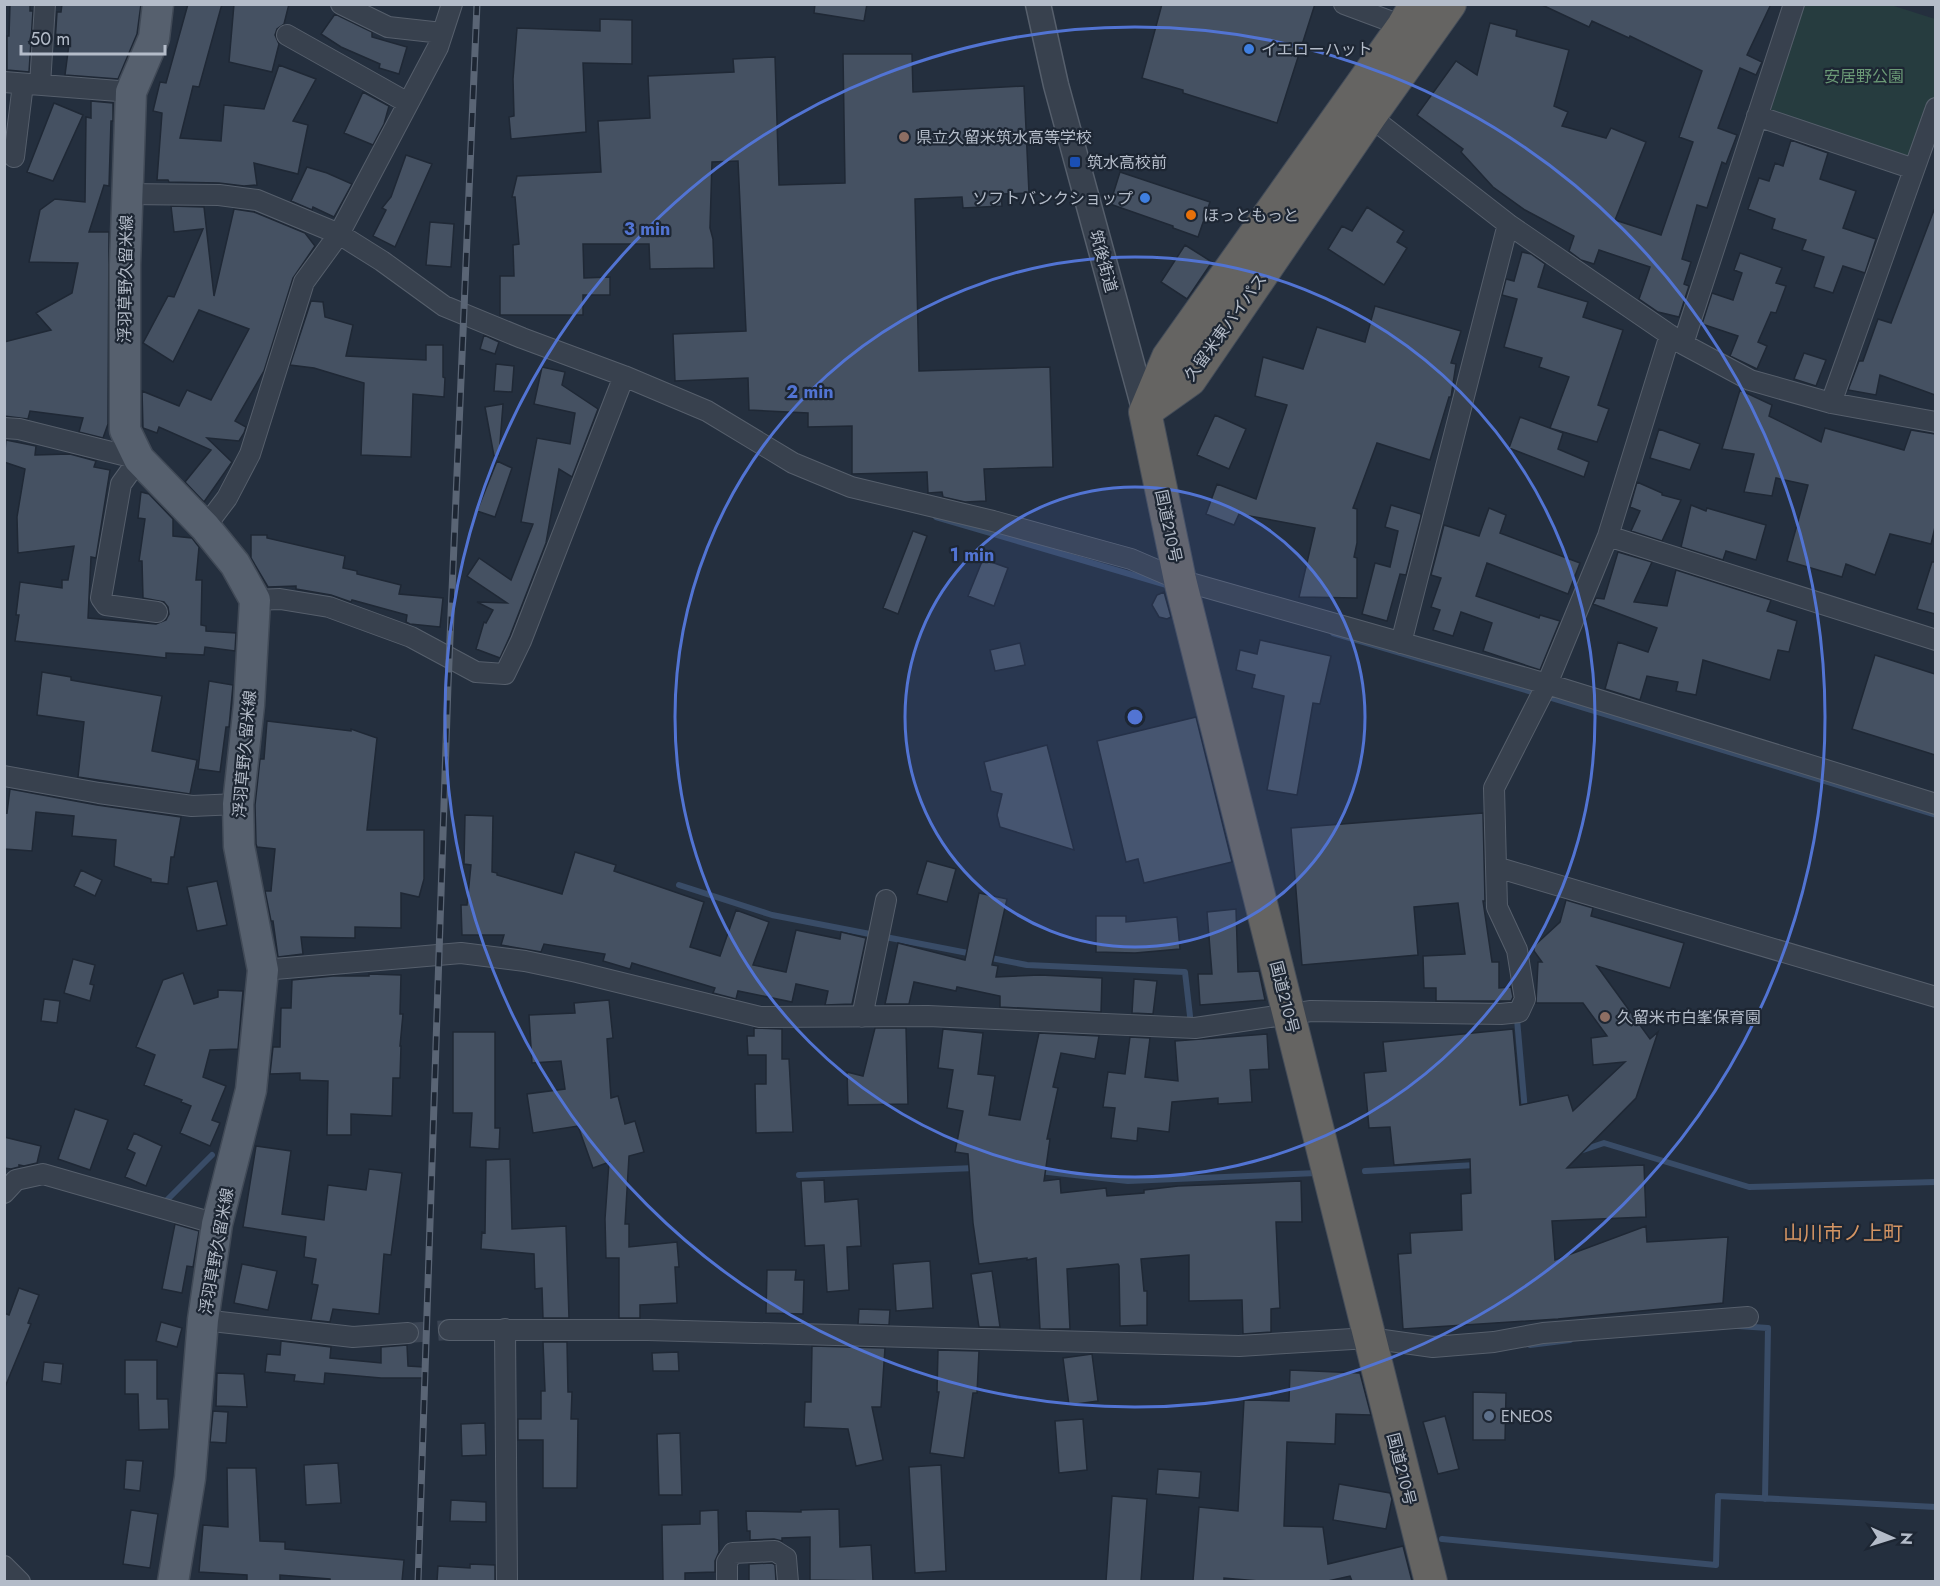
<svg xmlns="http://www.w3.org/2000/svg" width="1940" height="1586" viewBox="0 0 1940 1586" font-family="Jost,'Noto Sans JP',sans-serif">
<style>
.green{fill:#263c3f}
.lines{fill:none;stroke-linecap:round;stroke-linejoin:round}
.stream{stroke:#394c67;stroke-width:6}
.building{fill:#455162;stroke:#1f2835;stroke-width:1.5}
.minor-tunnel{stroke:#3a4453;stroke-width:20;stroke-dasharray:20 10;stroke-linecap:butt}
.minor-casing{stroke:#565f6c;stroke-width:22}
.tertiary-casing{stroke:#565f6c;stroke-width:27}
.primary-casing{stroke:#414a57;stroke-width:33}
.trunk-casing{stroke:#434c59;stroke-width:34}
.minor{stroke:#38414e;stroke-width:20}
.tertiary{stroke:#38414e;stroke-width:24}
.primary{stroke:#56606e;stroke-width:30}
.trunk{stroke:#656462;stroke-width:32}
.rail-casing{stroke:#5a6575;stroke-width:7}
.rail{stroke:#1d2633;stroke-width:4.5;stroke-dasharray:14;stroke-linecap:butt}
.ring{fill:none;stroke:#5274d3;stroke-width:3}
.shop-dot{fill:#3f7fe0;stroke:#1d2633;stroke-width:2}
.education-dot{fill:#8d6e63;stroke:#1d2633;stroke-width:2}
.transit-dot{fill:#1a4fb4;stroke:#1d2633;stroke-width:2}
.food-dot{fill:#e8710a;stroke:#1d2633;stroke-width:2}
.service-dot{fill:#5c6f8a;stroke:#1d2633;stroke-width:2}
.labels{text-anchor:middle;stroke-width:4.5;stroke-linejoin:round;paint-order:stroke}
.poi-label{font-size:16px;fill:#b4bcc9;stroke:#1d2633;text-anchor:start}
.park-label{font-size:16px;fill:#6b9a76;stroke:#1d2633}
.street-label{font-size:16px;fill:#b4bcc9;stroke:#1d2633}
.quarter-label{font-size:20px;fill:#d59563;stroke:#1d2633}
.centre{fill:#5274d3;stroke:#1d2633;stroke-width:3}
.ring-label{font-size:18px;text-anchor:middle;font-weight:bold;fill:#5274d3;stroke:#1d2633;stroke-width:4.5;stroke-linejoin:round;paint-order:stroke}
</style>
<rect width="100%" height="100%" fill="#242f3e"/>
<path class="green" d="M1794 5H1891L1935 19V108L1914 169 1757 116Z"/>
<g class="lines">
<path class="stream" d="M936 517 1170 586
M1333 633 1529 691 1936 815
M679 885 772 915 973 954
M986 957 1027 965 1185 972 1190 1016
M1517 1019 1525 1111
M1580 1151 1604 1143 1749 1187 1936 1182
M1039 1171 1128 1181 1317 1173
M1365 1171 1476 1165
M799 1175 975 1168
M163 1204 212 1155
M1738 1326 1768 1328 1765 1499
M1530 1345 1570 1340
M1442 1539 1716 1565 1718 1496 1936 1507"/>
</g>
<path class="building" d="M10 4H30V11H33L29 72 7 70V36H9Z
M62 4H141L137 34 118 79 65 75 69 44 55 43 57 12H61Z
M188 4H222L199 87 193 86 180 138 221 141 224 105 264 109 279 65 316 79 293 121 308 125 298 174 254 163 257 185 244 186 219 183 169 182 168 180H157L162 113 153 111 160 82 166 83Z
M234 4H289L284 24 277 29 275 35 279 44 272 72 229 62Z
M815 4H867L864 21 814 13Z
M1162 4H1315L1277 123 1183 93V90L1142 78Z
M1540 4H1771L1747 55 1762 62 1756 75 1740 68 1718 128 1737 135 1726 164 1722 162 1707 208 1697 205 1682 259 1691 262 1684 284 1689 286 1679 317 1658 312 1639 299 1650 267 1599 250 1594 264 1581 260 1569 251 1574 236 1525 210 1493 187 1461 152 1463 149 1417 115 1456 61 1477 75 1490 23 1517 30 1516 36 1569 50 1554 106 1568 112 1562 126 1606 138 1611 128 1646 142 1615 220 1661 235 1693 142 1679 137 1702 71 1630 36 1629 38 1592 21 1589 27Z
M335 14 372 32V37L407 47 399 74 379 68 380 64 341 47 321 34Z
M600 19 632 20V64L583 63 586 132 511 139 509 117 514 116 513 79 517 28 600 31Z
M843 54H912L913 92 1024 86 1029 193 1001 194 1002 206 963 208 962 197 915 199 919 371 1050 367 1053 467 984 469 986 501 965 502 943 497 942 492 928 493 927 472 852 474V426L808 427V413L749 410 748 378 675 381 673 334 746 331 738 161 712 162 710 228 713 239 714 268 650 269 649 244H583L584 278 610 277V295H583V315H500V276H514L513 245 519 244 515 197H512L517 176 601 172 598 121 650 118 648 76 734 72 733 59 775 57 779 185 845 183Z
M363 92 389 106 384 124 373 145 344 133Z
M91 101 113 103V121H111L109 186 104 185 89 232H109L108 424 103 438 79 432 83 418 30 411 28 419 4 416V342L51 330 36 313 72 293 78 263 29 262 40 210 55 199 85 202 86 117 91 118Z
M54 103 83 115 53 181 27 172Z
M1791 140 1828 153 1820 179 1856 191 1843 228 1876 239 1865 273 1843 266 1833 293 1814 287 1824 257 1802 250 1806 240 1772 229 1775 219 1748 209 1759 178 1769 181 1775 163 1783 166Z
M406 155 432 164 395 247 373 236 386 210 382 208 391 197Z
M307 167 327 173 352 184 334 217 313 207 312 210 291 201Z
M1120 172 1210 202 1198 237 1173 228V226L1110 204Z
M171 206 204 207 214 296 234 209 254 212 305 233 315 246 293 278 264 371 235 421 246 427 244 433 239 441 207 438 232 462 204 502 185 482 211 450 159 427 157 433 143 428 142 391 179 406 187 390 211 400 249 329 199 310 173 362 143 343 168 296 174 297 203 229 174 232Z
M1367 207 1404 231 1397 242 1407 248 1384 285 1328 249 1342 226 1352 231Z
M1934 210H1935V395L1880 375 1876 395 1848 390 1859 361H1863L1878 319 1891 323Z
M430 222 454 224 451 267 426 265Z
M1185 245 1212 262 1187 299 1161 282Z
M1522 252 1531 254 1545 264 1538 287 1588 302 1583 317 1623 330 1598 405 1609 409 1597 442 1550 428 1569 377 1539 367 1542 358 1504 347 1517 299 1502 295 1506 279 1514 281Z
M1740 253 1782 268 1776 283 1786 286 1776 313 1771 312 1758 342 1767 346 1757 369 1730 356 1738 336 1702 324 1712 293 1733 300 1742 273 1734 270Z
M311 301 323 302 325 317 353 325 346 356 426 360V345H443V377L445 378 444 397 413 394 411 457 361 455 364 383 314 368 290 365Z
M1375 306 1461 331 1451 363 1456 364 1451 397H1449L1430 460 1377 443 1353 508 1357 509V543L1354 557 1357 558V598L1299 597 1315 528 1239 514 1234 525 1206 514 1217 484 1256 499 1287 405 1255 396 1263 357 1303 369 1317 327 1365 342Z
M484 335 499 342 495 354 480 349Z
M1804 353 1826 360 1816 386 1794 379Z
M496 364 514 366 512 392 494 391Z
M542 367 565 372 562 385 598 409 572 477 559 469 546 543 510 636 500 658 476 649 484 622 486 623 493 610 477 602 507 603 467 576 479 558 511 580 533 524 521 522 537 438 570 444 575 413 534 404Z
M1740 390 1772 405 1769 416 1821 442 1825 428 1904 450 1911 430 1935 434V527L1931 544 1890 534 1875 575 1846 564 1842 577 1787 561 1808 485 1776 478 1772 496 1744 492 1754 454 1722 449Z
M503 404 499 456H494L485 407Z
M1215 415 1246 429 1229 469 1197 455Z
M1520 417 1563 433 1558 449 1589 462 1584 477 1509 448Z
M1659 429 1700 444 1690 470 1650 458Z
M6 440 36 446 35 455 70 454 96 461 94 467 110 470 96 558 91 557 88 618 156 624 166 620 169 614 168 607 164 602 143 598 142 561H139L145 519 138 518 141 492 149 494 173 519V536L192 538 199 547 196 580H202L201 625 206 626V631L236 633 235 651 205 647 204 655 166 653V658L15 641 19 615H16L20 582 62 588V580H68L74 546 18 553 17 517 25 469 4 462Z
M497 461 512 468 495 517 477 511Z
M1637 482 1662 493V495L1681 500 1662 541 1631 531 1640 511 1630 507Z
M1391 505 1421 514V517L1406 575 1400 574 1387 621 1362 614 1375 563 1390 567 1398 531 1385 527Z
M1691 505 1706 511 1707 508 1766 525 1756 560 1726 551 1723 560 1681 547Z
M1489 508 1506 515 1500 533 1580 563 1568 594 1487 563 1476 596 1539 618 1540 615 1560 621 1540 670 1483 651 1492 623 1461 612 1453 636 1433 630 1440 610 1431 607 1441 578 1431 575 1444 525 1479 536Z
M913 531 927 536 898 614 883 608Z
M251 535H267V538L345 556 343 568 357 571V574L401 585 399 594 443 598 440 627 410 624 406 622 407 615 352 600 351 602 331 595 296 589V586L268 587 251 558Z
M1618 552 1652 562 1634 602 1667 606 1676 570 1771 600 1767 611 1797 621 1789 652 1778 650 1770 680 1703 660 1696 695 1676 691 1678 682 1647 676 1640 700 1605 689 1618 642 1648 652 1657 628 1593 604 1596 598 1604 599Z
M983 559 1008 568 994 606 968 596Z
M1932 562H1935V614L1917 609Z
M1164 592 1171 617 1167 619 1159 617 1152 605 1157 595Z
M1260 640 1331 656 1320 704 1313 703 1297 795 1267 790 1284 696 1252 688 1255 675 1236 670 1240 650 1257 654Z
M1020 643 1025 665 995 671 990 650Z
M1875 655 1935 674V755L1852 729Z
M42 672 71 677V680L162 696 152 751 197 760 190 794 78 777 84 722 37 715Z
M209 681 233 685 229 727H226L220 772 198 769Z
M1196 717 1232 862 1144 883 1138 859 1126 862 1097 741Z
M267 721 351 731V729L377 738 367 830H424V879L419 897 401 893V928L355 927V938L301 937 303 954 278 957 273 921H271L265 891H271L275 849 257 847 256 844 255 805 260 759H264Z
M1047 745 1074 850 1000 827 997 815 1002 794 991 791 984 762Z
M10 789 97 805 181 817 174 857H171L168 884 151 882V879L114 866 116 840 72 836 74 816 36 812 32 851 4 849V812L7 813Z
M1483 813 1485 901H1483L1492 962H1499V988L1511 987 1513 997 1511 1001H1436V988H1424L1423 956 1465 954 1458 903 1414 907 1418 955 1302 965 1291 828Z
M465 815 493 816 492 872 497 873V875L562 894 575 852 616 865 614 871 704 902 690 947 720 956 736 910 769 922 753 965 786 972 796 930 840 939 841 932 866 938 852 1004 825 1005 828 991 796 984 792 1002 738 991 736 999 713 993 715 988 632 963 630 969 603 961 605 954 544 944 541 952 501 945 504 935H462L461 905H467L471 865 464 864Z
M927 861 956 869 947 902 917 894Z
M81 870 102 880 95 896 74 886Z
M217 881 227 925 197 931 187 887Z
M979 893 1007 899 992 965 998 966 996 977 1040 975 1102 978 1101 1012 1000 1007V996L957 987 956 991 914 982 909 1004H885L898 943 965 960Z
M1566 900 1593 908 1591 916 1684 943 1670 988 1597 966 1650 1039 1658 1032 1636 1098 1567 1168 1644 1165 1646 1217 1552 1221 1555 1260 1646 1226 1647 1242 1728 1237 1723 1303 1558 1319 1403 1329 1398 1254 1411 1253 1410 1233 1462 1230 1461 1194 1471 1193 1470 1159 1394 1165 1390 1127 1369 1128 1364 1073 1386 1071 1383 1042 1513 1029 1520 1105 1568 1095 1573 1111 1625 1062 1593 1065 1591 1038 1607 1036 1583 1003H1536L1538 962H1542L1534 951V946L1560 922Z
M1236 909 1238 972 1259 971 1265 1000 1200 1005 1198 974H1212L1207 912Z
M1096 916H1126V922L1177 917 1180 949 1135 953 1096 952Z
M73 959 95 965 90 984 94 985 90 1001 64 993Z
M183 973 194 1004 218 997V990L243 991 238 1049 210 1050 203 1077 226 1086 212 1120 220 1123 210 1146 180 1133 191 1106 181 1102 182 1100 144 1085 155 1055 136 1047 163 980Z
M369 974 401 975 400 1014H403L400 1046H401L400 1078H393L392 1116 351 1114V1135H327L328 1081 300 1080V1073L270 1074 273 1047H280L281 1008H291L292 980 333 976H369Z
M1134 979 1157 981 1153 1014 1132 1013Z
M44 999 60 1001 57 1023 41 1021Z
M609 1000 613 1038 607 1039 611 1098 618 1096 625 1124 635 1121 644 1152 629 1156 625 1224H629V1247L677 1242 679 1267H675L677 1303 640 1305V1318H619V1258H606L605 1219 609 1162 593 1168 578 1126 533 1133 527 1094 565 1089 561 1061 532 1063 529 1015 575 1013 574 1003Z
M754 1028 782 1029V1059H789L793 1132 756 1133 755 1084H766V1055H748L747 1036H754Z
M875 1028H906L908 1104 848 1105 847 1072 863 1076Z
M943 1029 983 1033 978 1074 995 1076 989 1115 1020 1120 1039 1033 1099 1036 1095 1059 1061 1053 1053 1087 1058 1088 1047 1139H1050L1044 1181 1060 1179 1061 1193 1106 1188 1107 1196 1144 1193V1190L1178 1186 1301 1181 1302 1222H1276L1280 1308 1271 1309V1332L1243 1334 1242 1300 1189 1301V1255L1141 1259 1144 1291H1147V1325L1120 1326 1119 1266 1118 1264 1067 1269 1070 1329H1040L1036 1258 1027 1260V1258L979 1264 973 1223 968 1154 955 1152 963 1111 947 1108 953 1070 938 1068Z
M453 1032H495V1128H500L499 1149 470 1147 472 1113H453Z
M1267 1034 1269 1069 1250 1070 1252 1102 1218 1104V1098L1172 1102 1169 1132 1138 1128 1137 1141 1111 1138 1115 1108 1103 1107 1108 1072 1125 1074 1130 1037 1150 1038 1145 1077 1178 1081 1175 1041Z
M75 1109 108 1120 90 1170 58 1159Z
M134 1133 162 1146 146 1186 125 1177 135 1153 127 1149Z
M4 1137 41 1146 37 1163 24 1166 19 1165V1167L11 1169 4 1168Z
M256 1146 291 1151 282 1214 324 1220 328 1185 366 1190 369 1169 402 1173 391 1255 384 1254 379 1314 333 1309 330 1322 311 1320 318 1285 312 1284 316 1259 304 1257 306 1237 243 1227Z
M510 1159 512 1229 566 1226 569 1318H543L542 1288 535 1289 534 1254 481 1249 482 1232 485 1233 486 1160Z
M824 1180 825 1202 858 1199 861 1246 847 1247 849 1290 827 1292 824 1245 805 1246 801 1181Z
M175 1224 199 1231 193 1267 187 1266 182 1293 162 1289Z
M930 1261 933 1308 896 1311 893 1264Z
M242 1264 277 1271 268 1310 234 1303Z
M767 1270H796L795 1280H804L803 1314 766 1313Z
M992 1271 1000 1327H979L971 1274Z
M19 1288 39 1295 28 1323 31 1324 5 1387 4 1313 9 1315Z
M859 1309 890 1310 889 1325 858 1324Z
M161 1322 182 1328 177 1347 156 1341Z
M281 1341 331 1347 330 1358 381 1363V1347L407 1345 408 1366 424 1367V1378H381L325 1373 324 1384 294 1381 295 1375 265 1372 267 1354 280 1355Z
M543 1342H567L568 1392H572L571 1419H578L577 1488H543V1440H518V1419H541V1391H545Z
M812 1346 885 1348 881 1407H872L883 1460 856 1466 848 1429 804 1427 805 1402H811Z
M938 1350 979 1351 977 1393H973L964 1458 930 1453 939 1392H937Z
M678 1352 679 1371H653L652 1353Z
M1092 1354 1098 1401 1069 1405 1063 1358Z
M125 1360H157V1399H168L169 1429 139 1430 138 1394H125Z
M44 1362 63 1364 61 1384 42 1381Z
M1290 1370 1360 1373 1371 1415 1336 1414 1335 1444 1287 1442 1284 1526 1323 1527 1328 1564 1403 1546 1412 1581H1352L1350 1576 1328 1581H1259L1224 1578V1581H1193L1199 1507 1238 1511 1244 1400 1289 1401Z
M217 1373 244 1374 247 1407 216 1406Z
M1473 1392 1506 1393 1505 1440H1473Z
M213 1411 228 1412 226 1443 210 1442Z
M1445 1416 1459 1469 1438 1474 1423 1422Z
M1083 1419 1087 1470 1059 1473 1055 1421Z
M485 1423 486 1455 462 1456 461 1424Z
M680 1433 682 1495H659L657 1434Z
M126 1460 143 1461 140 1491 124 1489Z
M338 1463 341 1503 306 1505 304 1465Z
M941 1465 946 1571 915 1573 909 1467Z
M227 1468H256L260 1541 285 1542V1549L404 1560 402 1581H330V1579L280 1575V1581H247V1575L199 1572 203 1525 228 1527Z
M1158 1469 1201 1472 1199 1498 1156 1494Z
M1339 1484 1390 1493 1392 1499 1386 1529 1333 1520Z
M1112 1496 1147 1499 1141 1581H1106Z
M451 1500 486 1502V1522L450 1521Z
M839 1509 840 1547 871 1545 873 1581 810 1580V1537L782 1538V1541L774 1539 750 1540V1531H747L746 1511 801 1512V1510Z
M131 1510 158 1514 150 1568 123 1564Z
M718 1510 719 1552 715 1561V1572L685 1573V1581H663L662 1525 700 1524V1511Z
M772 1563 775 1565 776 1581H749V1564Z
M470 1564 495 1565V1581H437L438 1566 470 1568Z"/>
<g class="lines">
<path class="minor-tunnel" d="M408 1333 449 1330"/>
<defs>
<path id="minor" d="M341 4 388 27 442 33
M1344 4 1403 26
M287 35 408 103
M4 82 131 92
M40 85 45 4
M1363 111 1508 224 1683 344 1750 380 1831 403 1936 422
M1757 116 1914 169
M14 157 23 84
M126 194 219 195 257 200 339 234 382 261 444 306 522 338 624 376 707 411 793 463 851 487 993 521 1131 559 1180 580 1547 684 1936 804
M1670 335 1608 536 1547 684 1494 788 1496 867 1936 997
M1683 344 1794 4
M1831 403 1936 108
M4 428 19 429 139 459 121 484 101 598 106 605 157 612
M205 527 227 498 250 454 304 282 339 234 438 47 452 4
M1608 536 1936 640
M255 600 280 599 329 607 411 637 476 672 505 674 521 641 624 376
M1401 643 1508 224
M4 776 99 793 192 806 238 804
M263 970 461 953 525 961 577 972 760 1017 928 1016 1195 1028 1311 1011 1501 1014 1519 1012 1525 999 1517 950 1497 907 1496 867
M862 1017 886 900
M4 1193 16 1180 43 1174 217 1224
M203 1320 353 1337 408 1333
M505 1329 507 1582
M449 1330H648L1239 1346 1369 1338 1433 1347 1494 1342 1543 1333 1748 1317
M4 1566 20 1582
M727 1582V1562L733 1553 775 1551 786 1558 788 1582"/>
<path id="tertiary" d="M1038 4 1056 85 1145 412"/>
<path id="primary" d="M158 4 154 38 131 92 125 265V430L139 459 205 527 235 564 255 600 249 705 238 804 239 846 263 970 251 1090 217 1224 203 1320 190 1478 173 1582"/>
<path id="trunk" d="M1145 412 1180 580 1431 1582
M1145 412 1190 380 1371 115 1450 4
M1145 412 1168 357 1403 26 1416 4"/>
</defs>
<use href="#minor" class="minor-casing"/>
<use href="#tertiary" class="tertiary-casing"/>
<use href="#primary" class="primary-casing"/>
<use href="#trunk" class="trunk-casing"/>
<use href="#minor" class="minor"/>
<use href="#tertiary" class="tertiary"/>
<use href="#primary" class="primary"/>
<use href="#trunk" class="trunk"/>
<defs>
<path id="rail" d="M418 1582 448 685 477 4"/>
</defs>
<use href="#rail" class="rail-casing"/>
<use href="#rail" class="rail"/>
</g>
<circle cx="1135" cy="717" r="230" fill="#5274d3" fill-opacity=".12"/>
<g class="ring">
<circle cx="1135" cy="717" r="230"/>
<circle cx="1135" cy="717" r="460"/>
<circle cx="1135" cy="717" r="690"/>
</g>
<g class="shop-dot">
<circle cx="1249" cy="49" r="6"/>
<circle cx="1145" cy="198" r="6"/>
</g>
<g class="education-dot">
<circle cx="904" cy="137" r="6"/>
<circle cx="1605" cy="1017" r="6"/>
</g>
<rect class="transit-dot" x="1069" y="156" width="12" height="12" rx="3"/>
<circle class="food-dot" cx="1191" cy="215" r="6"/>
<circle class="service-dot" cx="1489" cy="1416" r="6"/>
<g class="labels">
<g class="poi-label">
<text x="1261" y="55">イエローハット</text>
<text x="916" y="143">県立久留米筑水高等学校</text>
<text x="1087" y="168">筑水高校前</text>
<text x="1133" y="204" text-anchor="end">ソフトバンクショップ</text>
<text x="1203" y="221">ほっともっと</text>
<text x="1617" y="1023">久留米市白峯保育園</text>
<text x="1501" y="1422">ENEOS</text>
</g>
<g class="park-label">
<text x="1864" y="82">安居野公園</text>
</g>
<g class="street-label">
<text transform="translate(1104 261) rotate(75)" y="6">筑後街道</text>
<text transform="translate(125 279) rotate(-89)" y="6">浮羽草野久留米線</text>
<text transform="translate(1225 327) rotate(-54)" y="6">久留米東バイパス</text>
<text transform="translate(1169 526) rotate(78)" y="6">国道210号</text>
<text transform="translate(244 754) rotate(-85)" y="6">浮羽草野久留米線</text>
<text transform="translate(1285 997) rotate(76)" y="6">国道210号</text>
<text transform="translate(216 1251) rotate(-80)" y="6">浮羽草野久留米線</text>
<text transform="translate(1402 1469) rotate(76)" y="6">国道210号</text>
</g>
<g class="quarter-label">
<text x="1843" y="1240">山川市ノ上町</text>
</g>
</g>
<circle cx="1135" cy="717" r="9" class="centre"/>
<g class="ring-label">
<text x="647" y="235">3 min</text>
<text x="810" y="398">2 min</text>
<text x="972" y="561">1 min</text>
</g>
<rect width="1940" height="1586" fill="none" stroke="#b4bcc9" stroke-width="12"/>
<g transform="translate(1892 1538) rotate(93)" stroke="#1d2633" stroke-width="4.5" paint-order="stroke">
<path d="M0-4.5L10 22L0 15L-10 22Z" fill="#b4bcc9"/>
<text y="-9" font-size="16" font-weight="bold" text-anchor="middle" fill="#b4bcc9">N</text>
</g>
<path d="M21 45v9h144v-9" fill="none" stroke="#b4bcc9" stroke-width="3"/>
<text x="30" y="45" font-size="18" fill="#b4bcc9" stroke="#1d2633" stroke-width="4.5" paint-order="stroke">50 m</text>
</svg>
